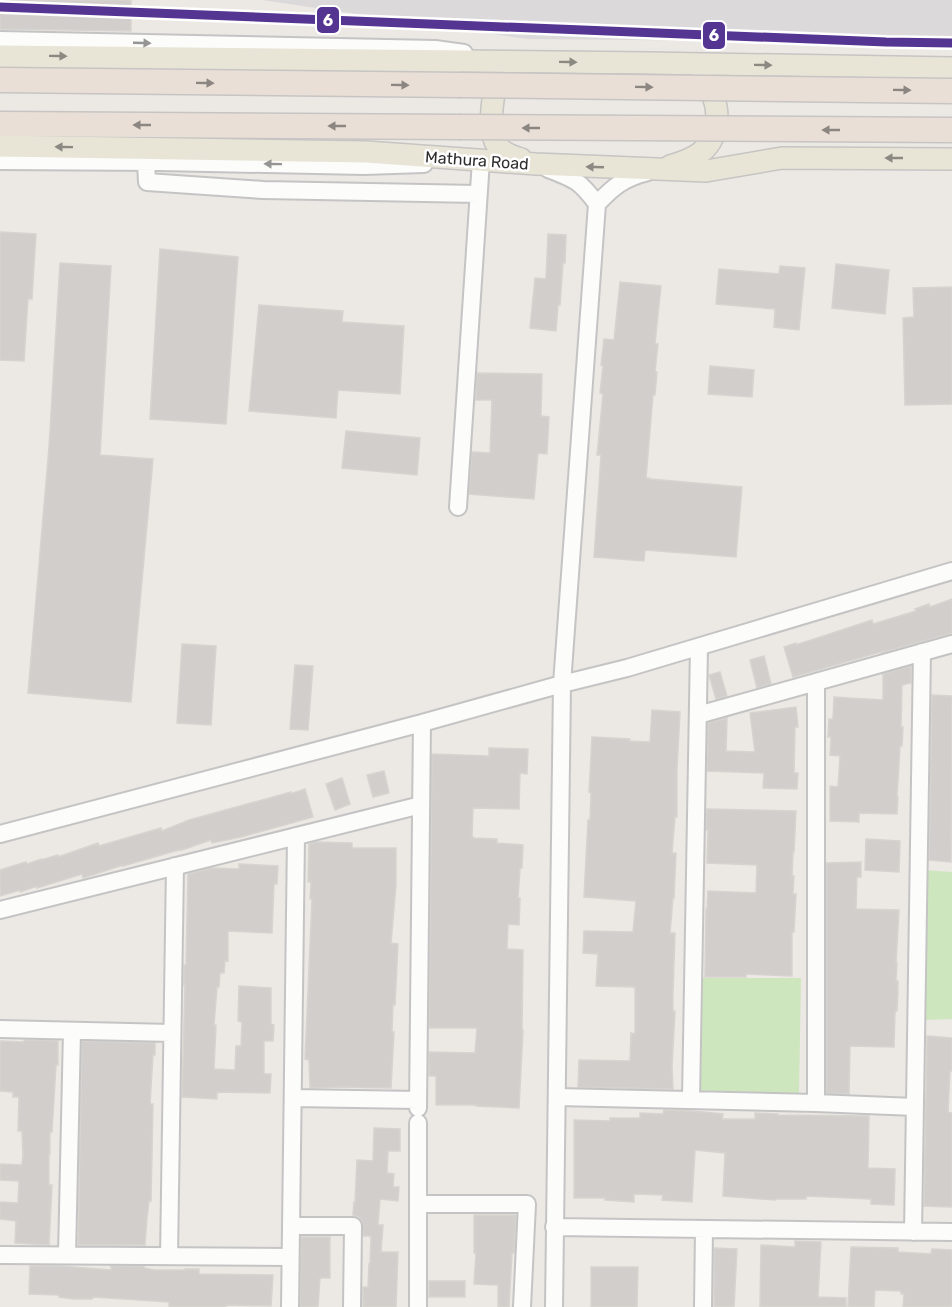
<svg xmlns="http://www.w3.org/2000/svg" width="952" height="1307" viewBox="0 0 952 1307" font-family="Rubik,sans-serif">
<style>
.industrial{fill:#dcd9db}
.green{fill:#cee6be}
.building{fill:#d1cecb;stroke:#d7d4d0;stroke-width:1.5}
.lines{fill:none;stroke-linecap:round;stroke-linejoin:round}
.minor-casing{stroke:#c5c4c5;stroke-width:20}
.major-casing{stroke:#c6c5c4;stroke-width:24}
.highway-casing{stroke:#c6c5c4;stroke-width:27}
.minor{stroke:#fcfcfb;stroke-width:16}
.major{stroke:#e8e4d6;stroke-width:21}
.highway{stroke:#eadfd6;stroke-width:24}
.highway-bridge-casing{stroke:#c6c5c4;stroke-width:27;stroke-linecap:butt}
.highway-bridge{stroke:#eadfd6;stroke-width:24}
.metro-1-casing{stroke:#fff;stroke-width:14}
.metro-1{stroke:#553592;stroke-width:9}
.oneway{fill:#959594}
.oneway2{fill:#8b8982}
.oneway3{fill:#8c8682}
.labels{text-anchor:middle;stroke-width:5;stroke-linejoin:round;paint-order:stroke}
.street-label{font-size:16px;fill:#2e2e2e;stroke:#fff}
.line-badge{stroke:#fff;stroke-width:2}
.badge-label{font-size:16px;text-anchor:middle;font-weight:bold;fill:#fff}
</style>
<rect width="100%" height="100%" fill="#ece8e4"/>
<path class="industrial" d="M262 0H952V43L527 39Z"/>
<path class="green" d="M923 870 952 872V1019L922 1020Z
M698 978H801L799 1093H697Z"/>
<path class="building" d="M0 0H131V31L0 29Z
M0 232 36 234 32 299H28L24 361 0 360Z
M548 234 566 235 565 263H563L560 305H558L556 331 530 328 535 278 546 279Z
M160 249 238 257 226 424 150 419Z
M60 263 111 266 100 455 153 459 131 702 28 693 49 447Z
M836 264 889 270 885 314 832 308Z
M780 266 805 268 799 330 774 327 775 309 716 304 719 269 779 274Z
M620 282 661 286 655 344H658L655 372H657L655 395H653L646 478H650V479L742 487 736 557 645 550 644 561 594 557 601 455H597L603 394 600 393 603 366 601 365 604 339 614 340Z
M952 287V404L905 405 903 318 914 317 913 288Z
M259 305 343 311 342 322 404 326 400 394 338 390 336 418 249 411Z
M710 366 754 370 752 397 708 394Z
M477 373 542 374 541 416 549 417 547 454 538 453 534 499 469 494 472 452 490 453 492 400H476Z
M346 431 420 438 417 475 342 468Z
M952 599V633L884 652V651L793 677 784 647 796 643V645L872 620 873 624 916 611 915 609 929 604 930 607Z
M182 644 216 646 211 725 177 723Z
M764 656 771 684 757 688 750 660Z
M295 665 313 666 308 730 290 729Z
M911 666V683L902 685 901 727H903L902 746H900L897 797H898L897 814 859 813V822L830 821V786L838 787 840 756 830 755 831 737H828L829 719H833L834 697 883 700V674Z
M720 672 727 696 716 699 709 675Z
M932 695 952 696 951 862 929 860Z
M796 707 798 727H795L794 773H798L797 789 763 788 764 773 707 771 708 723 727 718 726 751 755 752 750 713Z
M652 710 680 712 677 769V817H675L672 853H676L674 898H673L670 933H675L673 993V1011H675L672 1066 673 1089 578 1087 579 1060 630 1061 631 1033 635 1034V987L596 986 598 954 583 953 584 931 633 932 636 901 584 897 588 820H590L591 793 589 792 592 737 630 739 629 741 650 742Z
M489 748 528 749 527 774 520 773 519 809 473 808 472 836 474 838 497 839V843L523 845 522 868H520L518 898H520L519 925 508 924 507 949 523 950 522 1030H523L519 1108 476 1106V1105H436V1076H429V1052L475 1053 477 1028H429L432 754 489 756Z
M384 771 389 793 373 797 367 775Z
M342 778 350 804 335 810 326 784Z
M305 789 313 817 241 837 212 843 211 840 182 850V849L123 866V865L83 878 82 874 37 888V886L20 892V890L0 896V870L26 862 27 864 41 859V860L58 855V857L98 843 99 846 161 828 162 831 189 820 291 792V794Z
M707 809 796 811 794 852H793L792 876H794L793 894H796L794 932H792V976L746 974V977H705L706 909H707L708 891 756 893 757 865 707 863 708 830H706Z
M866 839 900 841 899 872 865 870Z
M315 842 352 843V848H396V885L391 943 398 944 395 1005H393L392 1032H394L391 1088 342 1087 310 1088 309 1060 305 1059 312 899H310L311 882H308L309 844Z
M861 862V877H857L856 909 899 910 896 963H897L896 981H898V992L897 1011H895L894 1047 850 1046 849 1094 826 1093V863Z
M239 864 278 866 277 884H274L272 933 228 931V961L225 960 224 973H220L219 987H217L214 1025H216L214 1069 235 1070 236 1046H241L242 1022 238 1021 239 986 271 988V1024L274 1025 273 1041H264V1074H271L270 1093 217 1092V1099L182 1097 185 985H184V965H186L188 874 212 868 239 869Z
M927 1036 952 1038V1071H950L948 1112 952 1113V1207L924 1206Z
M24 1040 58 1041V1065H56L52 1132H50V1154H49V1185H52L49 1245 15 1243 16 1221 0 1219V1202L18 1203 19 1181 0 1180V1164L22 1165 23 1155 22 1131H18L19 1097H13V1092L0 1091V1041L24 1042Z
M82 1041 155 1043V1055H153L150 1104H153L151 1201H149L147 1218 145 1245H78Z
M664 1110 693 1111 723 1114 722 1119H755V1113L778 1114V1115L869 1116 868 1168 895 1169 894 1205 871 1204V1199L806 1196V1199H775V1200L723 1196 725 1153 695 1150 692 1202 662 1200 663 1195 634 1194V1202L605 1200V1198H574V1120L610 1121V1118H640V1113L663 1114Z
M374 1128 400 1129V1151H388L387 1173 394 1174 393 1187H399L398 1201 380 1199 378 1225H383L381 1252H398L396 1307H363V1287H368L369 1264H370L371 1236H363L362 1221 359 1217 353 1215 354 1202H355L357 1160 373 1161Z
M474 1215H516L514 1253H512L509 1307H498V1285L474 1284 476 1253H474Z
M301 1237H330V1278H320L318 1307H300Z
M795 1241 821 1242 818 1297 846 1298V1307H760L761 1245 795 1247Z
M851 1247 898 1248V1252L931 1254 932 1249 952 1250V1307H903L904 1294H901V1291L875 1290 874 1307H848Z
M714 1248 737 1249 734 1307H714Z
M30 1266H60L111 1270V1266H144V1268L154 1270H185V1269H199V1274L273 1275 271 1306 226 1305V1307H169V1302L93 1297 92 1299H74L59 1297V1295L29 1294Z
M591 1267H638L637 1307H591Z
M429 1281H465V1297H429Z"/>
<g class="lines">
<defs>
<path id="minor" d="M0 40 435 49 464 53
M0 161 160 162 364 166 424 164
M146 162 147 182 263 190 478 194
M548 169C575 179 580 181 597 204
M458 507 481 160
M698 715 952 644
M0 834 422 723 562 684 627 668 952 571
M0 910 421 805
M0 1029 172 1033
M557 1097 816 1103 915 1107
M293 1098 418 1100
M691 1099 699 647
M816 1103V682
M418 1108 422 723
M418 1204H527L522 1307
M291 1226H353L352 1307
M554 1227 952 1232
M913 1232 922 652
M0 1255 290 1257
M67 1255 72 1031
M169 1256 175 866
M290 1307 296 836
M418 1307V1123
M554 1307 562 684 597 204C614 186 624 178 648 172
M703 1307 704 1229"/>
<path id="major" d="M0 56 649 63 952 68
M502 73C492 86 487 131 497 145 502 153 512 156 521 159
M0 146 366 152 536 164 706 171 782 158 952 159
M670 166C680 163 691 160 700 153 724 135 721 98 701 78"/>
<path id="highway" d="M0 80 459 85
M0 124 459 127"/>
</defs>
<use href="#minor" class="minor-casing"/>
<use href="#major" class="major-casing"/>
<use href="#highway" class="highway-casing"/>
<use href="#minor" class="minor"/>
<use href="#major" class="major"/>
<use href="#highway" class="highway"/>
<defs>
<path id="highway-bridge" d="M459 85 952 91
M459 127 952 130"/>
</defs>
<use href="#highway-bridge" class="highway-bridge-casing"/>
<use href="#highway-bridge" class="highway-bridge"/>
<defs>
<path id="metro-1" d="M0 7 886 42 952 43"/>
</defs>
<use href="#metro-1" class="metro-1-casing"/>
<use href="#metro-1" class="metro-1"/>
</g>
<defs><path id="oneway-solid" d="M-6-.8H1V-3.2L6.5 0L1 3.2V.8H-6Z" transform="scale(1.5)"/></defs>
<g class="oneway">
<use href="#oneway-solid" transform="translate(142 43) rotate(2)"/>
<use href="#oneway-solid" transform="translate(273 164) rotate(-179)"/>
</g>
<g class="oneway2">
<use href="#oneway-solid" transform="translate(58 56) rotate(1)"/>
<use href="#oneway-solid" transform="translate(568 62) rotate(1)"/>
<use href="#oneway-solid" transform="translate(763 65) rotate(1)"/>
<use href="#oneway-solid" transform="translate(64 147) rotate(-179)"/>
<use href="#oneway-solid" transform="translate(894 158) rotate(-180)"/>
<use href="#oneway-solid" transform="translate(595 167) rotate(-178)"/>
</g>
<g class="oneway3">
<use href="#oneway-solid" transform="translate(205 83) rotate(1)"/>
<use href="#oneway-solid" transform="translate(400 85) rotate(1)"/>
<use href="#oneway-solid" transform="translate(644 87) rotate(1)"/>
<use href="#oneway-solid" transform="translate(902 90) rotate(1)"/>
<use href="#oneway-solid" transform="translate(142 125) rotate(-180)"/>
<use href="#oneway-solid" transform="translate(337 126) rotate(-180)"/>
<use href="#oneway-solid" transform="translate(531 128) rotate(-180)"/>
<use href="#oneway-solid" transform="translate(831 130) rotate(180)"/>
</g>
<g class="labels">
<g class="street-label">
<text transform="translate(477 160) rotate(4)" y="6">Mathura Road</text>
</g>
</g>
<g class="line-badge">
<rect x="316" y="6" width="24" height="28" rx="6" fill="#553592"/>
<rect x="702" y="21" width="24" height="29" rx="6" fill="#553592"/>
</g>
<g class="badge-label">
<text x="328" y="26">6</text>
<text x="714" y="41">6</text>
</g>
</svg>
